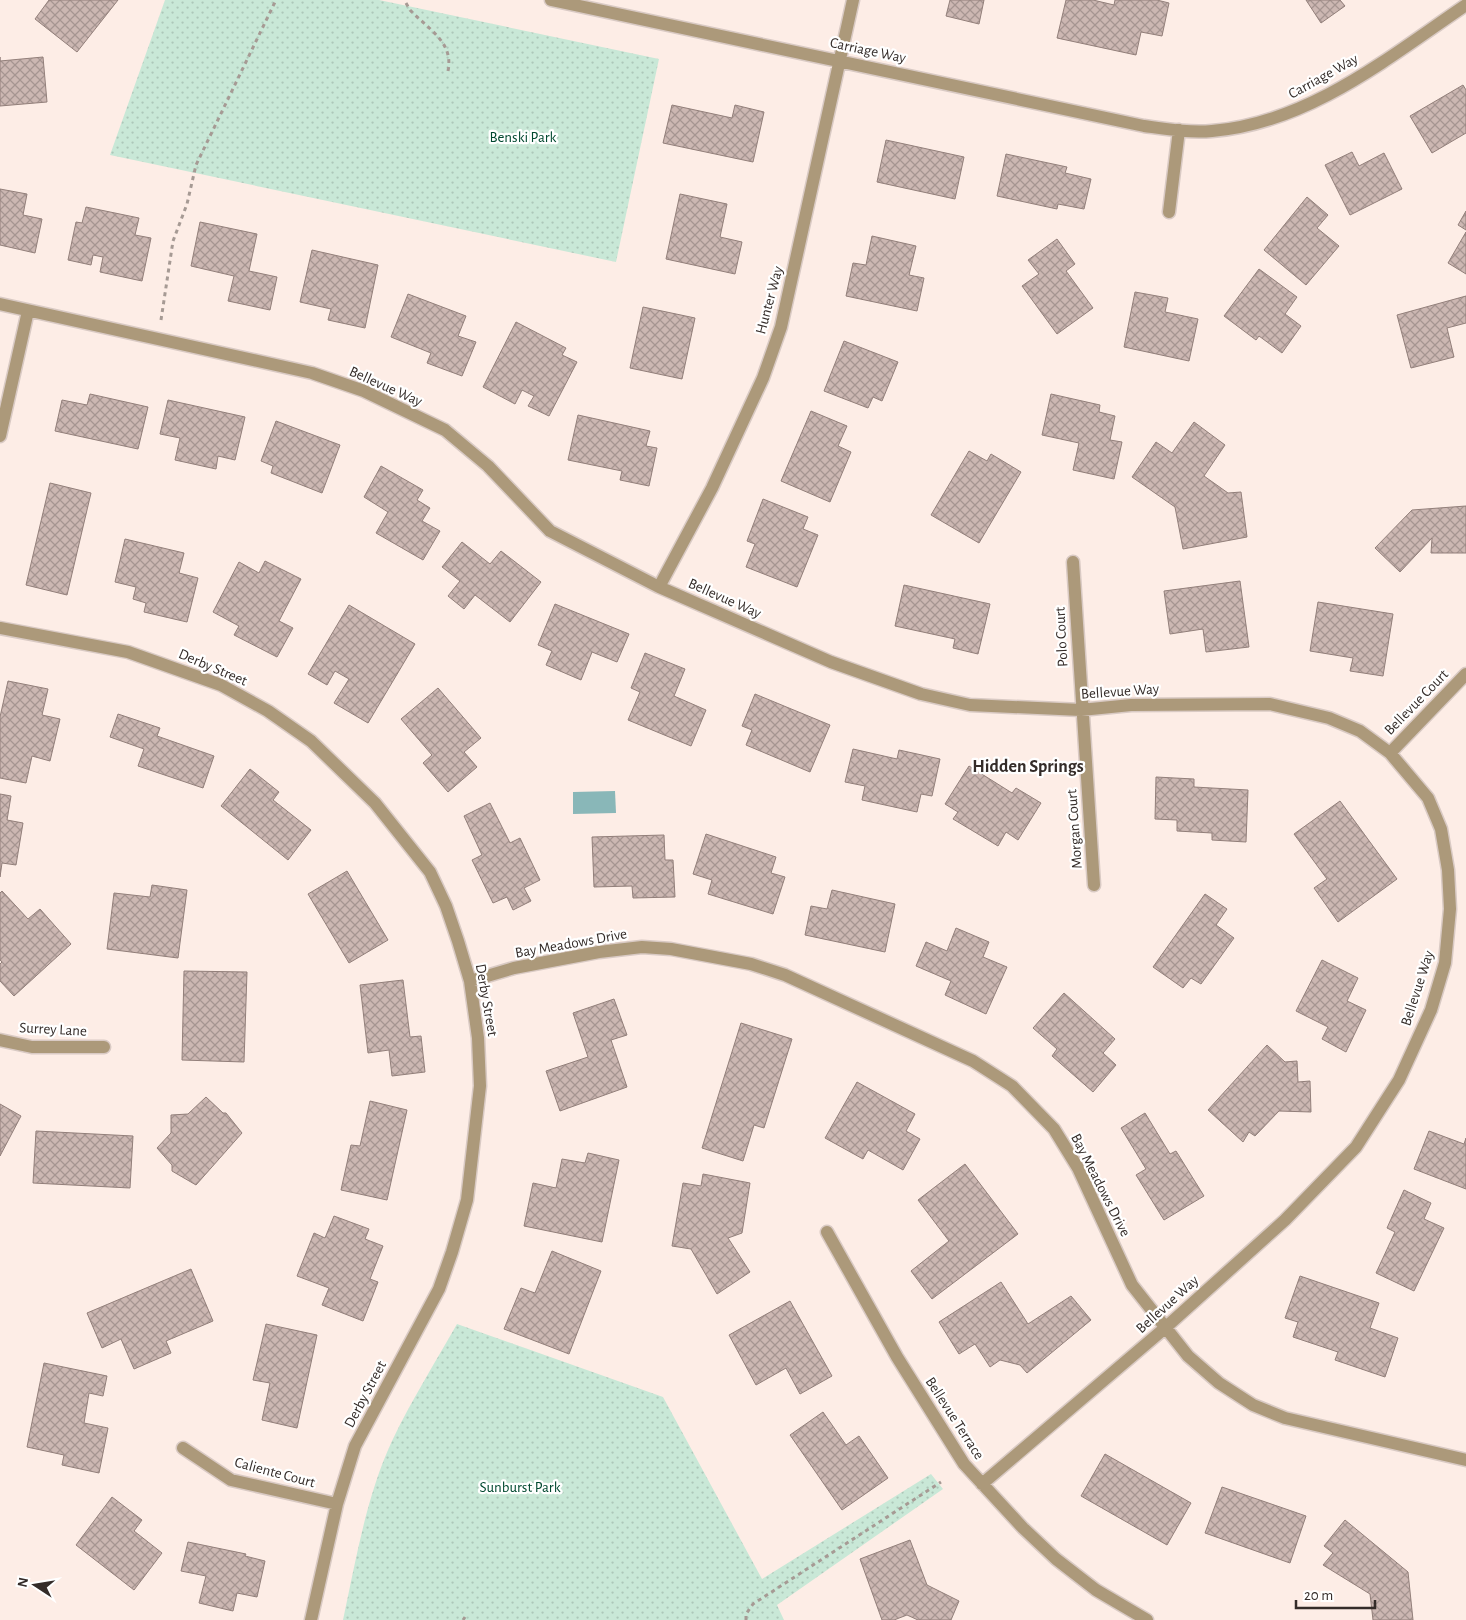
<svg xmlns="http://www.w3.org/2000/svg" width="1466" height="1620" viewBox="0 0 1466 1620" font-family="'Alegreya Sans',sans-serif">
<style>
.park{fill:url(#park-dots)}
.water{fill:#89b7b8}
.building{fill:url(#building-cross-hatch);stroke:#927f7a}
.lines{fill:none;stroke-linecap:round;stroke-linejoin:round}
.minor-casing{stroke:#d9cac4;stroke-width:15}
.path{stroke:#a69a94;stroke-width:3;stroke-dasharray:4 4;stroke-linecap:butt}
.minor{stroke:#ac997a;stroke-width:12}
.labels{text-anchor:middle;stroke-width:4.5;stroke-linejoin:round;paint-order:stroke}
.street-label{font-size:15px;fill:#342c29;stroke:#fff}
.park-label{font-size:15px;fill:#00482f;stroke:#fff}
.quarter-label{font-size:18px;font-weight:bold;fill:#342c29;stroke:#fff}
</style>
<defs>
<pattern id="park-dots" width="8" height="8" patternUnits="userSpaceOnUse" patternTransform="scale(1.25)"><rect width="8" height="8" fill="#c9e8d7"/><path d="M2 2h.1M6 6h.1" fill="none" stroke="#adc7b9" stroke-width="1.8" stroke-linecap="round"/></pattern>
<pattern id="building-cross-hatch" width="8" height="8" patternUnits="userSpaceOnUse" patternTransform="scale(1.25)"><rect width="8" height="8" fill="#ccb7b2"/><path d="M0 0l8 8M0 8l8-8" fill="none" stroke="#a69591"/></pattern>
</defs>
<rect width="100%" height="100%" fill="#fdede6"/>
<path class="park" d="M165 0H379L659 59 616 262 110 155Z
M457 1324 663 1397 762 1579 931 1474 943 1489 777 1605 784 1620H343C356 1560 366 1497 392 1441 411 1401 435 1363 457 1324Z"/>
<path class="water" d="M615 791 616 813 573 814V792Z"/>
<path class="building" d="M49 0H118L77 52 35 19Z
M950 0H984L979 24 946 16Z
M1066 0H1093L1114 5 1115 0H1157L1169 3 1162 36 1141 32 1136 55 1057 38Z
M1306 0H1340L1345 6 1321 23Z
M0 57V61L43 57 47 102 0 106Z
M1463 85 1466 90V133L1432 153 1410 116Z
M672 105 732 118 735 105 764 112 753 162 663 143Z
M886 140 964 157 955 199 877 182Z
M1352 152 1359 166 1384 153 1402 189 1350 215 1325 165Z
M1006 154 1067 167 1065 173 1091 179 1084 209 1058 204 1057 209 997 196Z
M0 189 27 194 23 215 42 219 35 253 0 245Z
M680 194 727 204 720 237 742 242 735 274 666 259Z
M1307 197 1328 215 1317 228 1339 246 1306 285 1264 250Z
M86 207 139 218 135 235 151 238 142 281 100 272 103 257 93 255 91 265 68 260 76 222 82 223Z
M1466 211V230L1458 225Z
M200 222 257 234 249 271 277 277 270 310 228 301 234 276 191 266Z
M1466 232V274L1448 263Z
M872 236 916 246 909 275 924 278 917 311 846 296 853 263 866 265Z
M1057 239 1075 264 1066 271 1093 308 1057 334 1022 286 1039 274 1028 260Z
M312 250 378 265 365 328 328 320 331 309 300 302Z
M1259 269 1297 297 1285 314 1301 326 1282 353 1259 336 1256 340 1224 316Z
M1135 292 1168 298 1165 312 1198 319 1189 361 1124 347Z
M408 294 466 316 458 336 476 342 462 376 427 363 431 353 391 337Z
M1466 296V323L1447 328 1454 357 1411 368 1397 315Z
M643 307 695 318 682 379 630 368Z
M516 322 566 348 562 355 577 362 549 416 528 406 534 396 522 390 515 404 483 387Z
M844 341 898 362 882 401 873 397 868 408 824 391Z
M90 394 148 407 138 449 55 431 62 400 87 405Z
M1051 394 1100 405 1099 412 1115 416 1110 440 1122 442 1114 479 1073 470 1079 443 1042 435Z
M168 400 245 417 235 460 218 456 216 469 175 460 180 438 160 434Z
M811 411 847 426 838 446 851 452 830 502 781 481Z
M578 415 650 431 646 446 657 448 649 486 620 480 622 471 568 460Z
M276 421 340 445 322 493 271 473 273 466 261 461Z
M1194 422 1225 445 1204 476 1228 493 1241 492 1247 537 1183 549 1175 507 1132 477 1156 442 1172 453Z
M969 451 987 461 991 454 1021 472 979 543 931 515Z
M381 466 423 490 417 500 430 508 422 521 440 531 423 560 376 533 388 512 364 497Z
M50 483 91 493 67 595 26 585Z
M763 499 808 517 803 529 818 535 797 587 746 567 755 544 747 541Z
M1466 506V553H1431L1432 538 1400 572 1375 548 1412 510Z
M125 539 184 553 179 573 198 578 187 622 144 612 146 603 133 599 136 587 115 582Z
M462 542 490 564 501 551 541 582 510 622 475 595 464 609 448 596 460 581 442 567Z
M265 561 301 579 279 621 293 628 277 657 234 635 239 626 213 612 239 562 259 573Z
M1240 581 1249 647 1206 652 1203 629 1170 634 1164 591Z
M904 585 990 604 978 654 953 648 955 639 895 626Z
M1318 602 1393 614 1383 676 1350 671 1353 658 1310 651Z
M555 604 629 634 617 662 592 652 581 680 546 665 552 651 538 645Z
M349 605 415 644 368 723 334 703 349 679 335 671 327 685 308 674Z
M645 653 685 669 674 696 706 710 691 746 628 720 640 692 631 688Z
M8 681 48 689 42 715 60 719 50 761 32 756 26 783 0 778V717Z
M438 688 481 738 464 752 477 767 448 792 423 763 432 755 401 719Z
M755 694 830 725 810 772 746 745 752 730 742 726Z
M118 714 160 728 157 736 214 756 203 788 138 766 144 749 110 737Z
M853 749 897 759 899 750 940 759 932 796 921 794 917 812 862 800 865 786 845 782Z
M969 766 1012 793 1016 788 1041 803 1018 840 1006 832 998 846 953 819 958 812 945 804Z
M250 769 279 792 273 800 311 830 288 860 221 806Z
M1156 777 1194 779V787L1248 790 1246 842 1212 840V833L1177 831V820L1155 819Z
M0 794 11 796 7 820 23 823 16 865 2 863 0 877Z
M1340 801 1397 879 1338 922 1314 888 1327 879 1294 834Z
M490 803 510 843 520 838 540 880 524 888 531 901 513 910 507 897 493 903 472 860 482 855 464 816Z
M706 834 776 857 771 873 785 877 773 914 708 894 712 880 693 874Z
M664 835 665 860H673L675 897 633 898 632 886 594 887 592 837Z
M347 871 388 940 349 963 308 894Z
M152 885 187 890 178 958 107 949 114 893 150 897Z
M832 890 895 904 885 952 805 935 811 906 827 909Z
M2 891 28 919 40 909 71 944 14 996 0 981V964L2 962 0 960V893Z
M1205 894 1227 909 1216 925 1234 938 1201 984 1191 978 1183 988 1153 967Z
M956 928 989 942 983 957 1007 967 986 1014 945 995 951 981 916 966 926 942 947 951Z
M1322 960 1358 978 1347 1001 1366 1010 1346 1052 1322 1039 1328 1027 1296 1011Z
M184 971 247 972 244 1062 182 1060Z
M403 980 410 1037 421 1036 425 1072 392 1076 389 1050 368 1053 360 985Z
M1064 993 1115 1039 1103 1053 1116 1065 1093 1092 1052 1056 1057 1049 1033 1028Z
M614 999 627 1035 611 1040 627 1087 560 1111 546 1071 588 1057 573 1013Z
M741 1023 792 1039 764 1128 754 1125 743 1161 702 1148Z
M1267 1045 1285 1062 1297 1061 1298 1082 1310 1081 1311 1112 1279 1111 1255 1136 1249 1132 1243 1142 1208 1110Z
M857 1082 915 1114 906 1131 920 1139 903 1170 868 1150 863 1159 825 1138Z
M206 1097 223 1113H226L242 1133 196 1185 172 1171V1165L157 1148 171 1133V1115L188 1114Z
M370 1101 407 1110 387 1200 341 1190 351 1145 360 1146Z
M0 1104 21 1116 0 1156Z
M1145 1113 1170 1154 1176 1151 1204 1196 1164 1220 1136 1175 1146 1169 1121 1128Z
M36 1131 133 1136 130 1188 33 1183Z
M1429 1131 1464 1144 1466 1138V1189L1414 1169Z
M588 1153 619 1160 602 1242 524 1226 533 1183 556 1188 562 1159 585 1163Z
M965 1164 1018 1234 932 1299 911 1271 949 1241 918 1200Z
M703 1174 750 1183 742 1233 728 1238 750 1272 717 1294 691 1249 672 1246 683 1183 701 1186Z
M1404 1190 1431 1203 1424 1219 1444 1228 1414 1291 1376 1273 1395 1232 1387 1228Z
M334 1216 369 1229 365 1239 383 1246 370 1279 378 1282 363 1321 322 1305 329 1288 297 1276 314 1233 325 1238Z
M552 1251 601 1271 569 1354 504 1329 521 1288 535 1293Z
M191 1269 213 1321 166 1341 171 1353 134 1369 121 1339 102 1348 87 1313Z
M1300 1276 1379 1303 1370 1328 1398 1338 1385 1377 1335 1360 1338 1352 1293 1337 1298 1322 1285 1318Z
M1001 1282 1028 1324 1071 1296 1091 1320 1027 1373 1020 1365 1000 1360 990 1367 975 1344 959 1354 939 1322Z
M790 1301 832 1376 800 1394 786 1368 756 1385 729 1335Z
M266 1324 317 1335 297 1428 262 1420 270 1383 253 1380Z
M44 1363 107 1376 103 1396 89 1393 84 1423 108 1428 99 1473 62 1465 64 1455 27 1447Z
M823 1412 846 1445 859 1436 888 1478 842 1510 790 1435Z
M1105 1454 1191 1503 1167 1545 1081 1496Z
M1222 1487 1306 1516 1290 1563 1205 1533Z
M112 1497 142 1520 134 1531 162 1553 134 1590 76 1545Z
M1345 1520 1408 1572 1413 1620H1373L1370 1594 1323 1565 1333 1553 1324 1546Z
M910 1540 927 1585 959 1601 951 1620H918L907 1615 894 1620H882L860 1559Z
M188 1542 246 1554 245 1556 265 1561 257 1597 237 1593 233 1611 199 1603 206 1576 181 1571Z"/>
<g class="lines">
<defs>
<path id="minor" d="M551 0 1144 126C1166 129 1189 133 1212 131 1309 123 1389 57 1466 5
M1169 212 1179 130
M0 304 312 373 364 391 445 430 488 466 550 531 659 587 831 662 921 694 970 705 1081 710 1131 705 1270 704 1329 718 1360 731 1390 753 1428 798 1441 829 1448 870 1450 909 1445 963 1431 1010 1399 1080 1356 1147 1285 1220 1165 1328 982 1484
M0 436 28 311
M1073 562 1094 885
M659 587 712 488 763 378 781 327 853 0
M0 628 128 652 221 685 268 711 311 741 375 803 430 872 446 906 458 941 470 981 478 1038 480 1086 467 1200 452 1252 439 1289 355 1446 337 1504 311 1620
M1390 753 1466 674
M470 981 514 968 599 952 642 947 671 949 751 964 785 975 973 1061 1012 1086 1054 1129 1078 1168 1132 1285 1188 1356 1219 1383 1253 1405 1285 1418 1466 1460
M0 1040 32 1047H104
M827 1232 897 1357 964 1464 1023 1528 1056 1559 1096 1590 1147 1620
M183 1448 231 1480 337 1504"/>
</defs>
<use href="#minor" class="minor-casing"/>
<path class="path" d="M406 3 410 10C428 29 454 42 448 71
M161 320 173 241 187 204 196 165 276 0
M463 1620 465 1617
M746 1620V1614L753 1604 941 1482"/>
<use href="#minor" class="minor"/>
</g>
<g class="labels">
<g class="street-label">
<text transform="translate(868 50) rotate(12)" y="5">Carriage Way</text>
<text transform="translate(1323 76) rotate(-29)" y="5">Carriage Way</text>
<text transform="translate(769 300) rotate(-75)" y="5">Hunter Way</text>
<text transform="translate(386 386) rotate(24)" y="5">Bellevue Way</text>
<text transform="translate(725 598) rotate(24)" y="5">Bellevue Way</text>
<text transform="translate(1061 637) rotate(-93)" y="5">Polo Court</text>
<text transform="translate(213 667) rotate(23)" y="5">Derby Street</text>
<text transform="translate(1120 691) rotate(-4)" y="5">Bellevue Way</text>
<text transform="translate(1416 702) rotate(-46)" y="5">Bellevue Court</text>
<text transform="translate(1074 829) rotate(-94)" y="5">Morgan Court</text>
<text transform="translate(571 943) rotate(-10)" y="5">Bay Meadows Drive</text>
<text transform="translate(1417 988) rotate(-72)" y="5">Bellevue Way</text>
<text transform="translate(487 1000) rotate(80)" y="5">Derby Street</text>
<text transform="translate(53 1029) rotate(3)" y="5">Surrey Lane</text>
<text transform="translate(1101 1185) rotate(63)" y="5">Bay Meadows Drive</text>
<text transform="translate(1167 1304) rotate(-42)" y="5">Bellevue Way</text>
<text transform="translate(365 1394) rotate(-62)" y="5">Derby Street</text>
<text transform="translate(955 1418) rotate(57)" y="5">Bellevue Terrace</text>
<text transform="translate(275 1472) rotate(15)" y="5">Caliente Court</text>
</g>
<g class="park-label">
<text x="523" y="142">Benski Park</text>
<text x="520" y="1492">Sunburst Park</text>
</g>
<g class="quarter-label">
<text x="1028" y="772">Hidden Springs</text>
</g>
</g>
<g transform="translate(35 1585) rotate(282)" stroke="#ffffff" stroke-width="4" paint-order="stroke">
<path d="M0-4L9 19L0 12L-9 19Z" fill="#342c29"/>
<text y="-8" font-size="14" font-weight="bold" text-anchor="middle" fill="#342c29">N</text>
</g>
<path d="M1296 1600v8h79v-8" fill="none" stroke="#342c29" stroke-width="2.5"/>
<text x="1304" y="1600" font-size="15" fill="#342c29" stroke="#ffffff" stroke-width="4" paint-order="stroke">20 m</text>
</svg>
